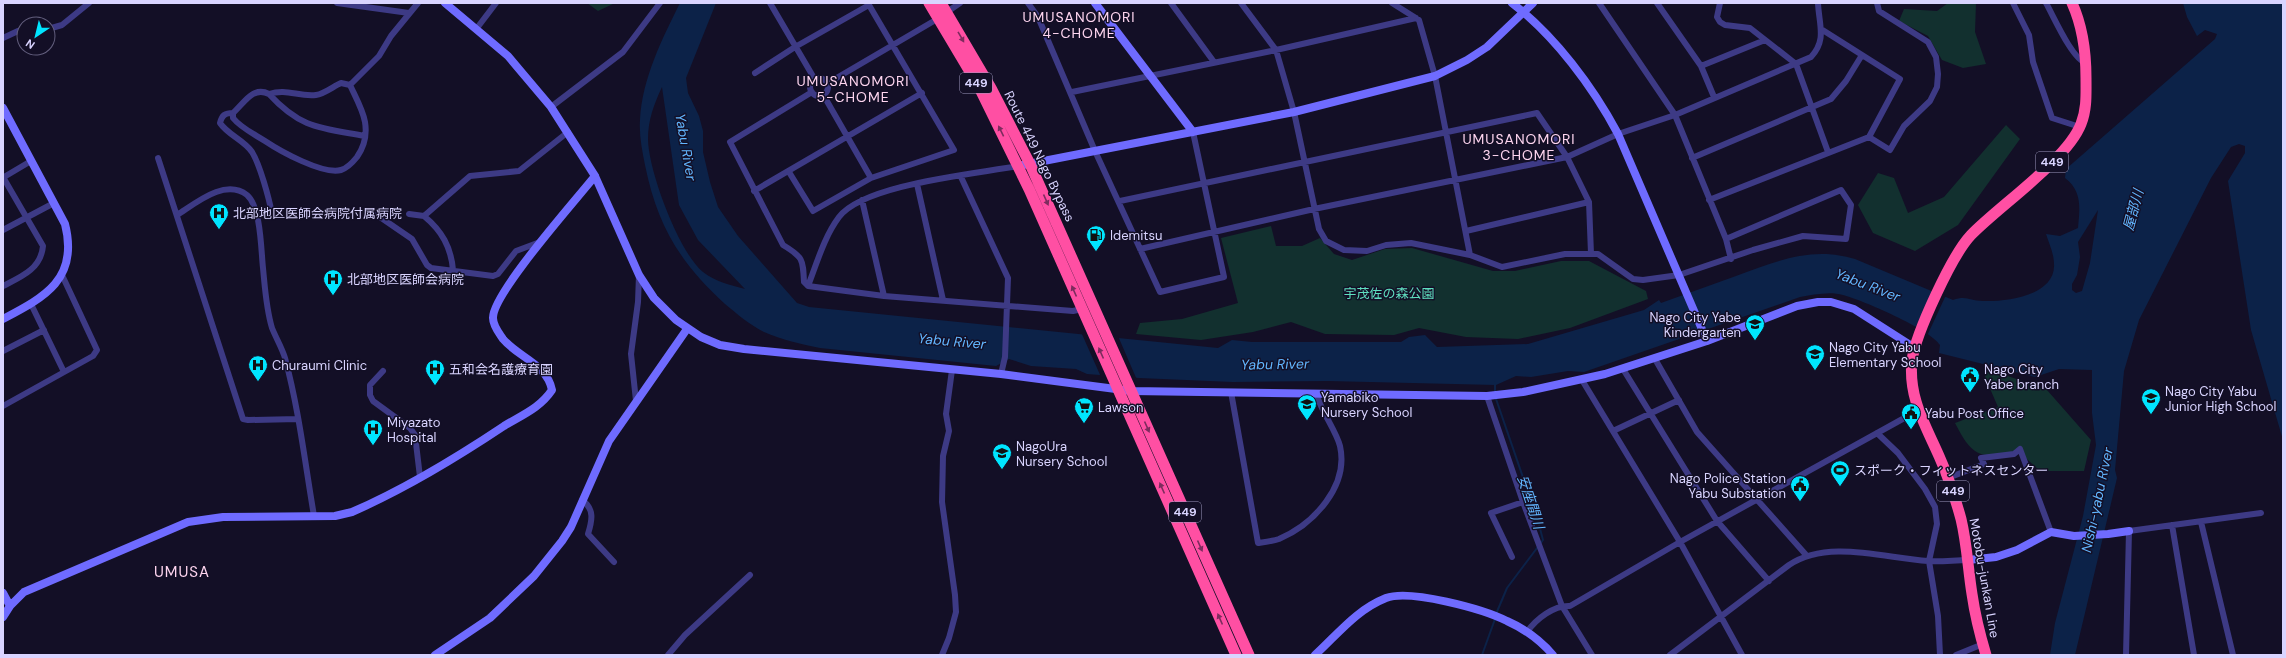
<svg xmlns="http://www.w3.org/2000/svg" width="2286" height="658" viewBox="0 0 2286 658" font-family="'DM Sans','Noto Sans JP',sans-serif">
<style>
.green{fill:#12302f}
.water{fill:#0c2248;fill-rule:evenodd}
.pier{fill:#130f26}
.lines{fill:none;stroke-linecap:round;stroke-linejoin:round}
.stream{stroke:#0c2248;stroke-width:2}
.street{stroke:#3d3a85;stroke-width:6}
.secondary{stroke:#6f6bff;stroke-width:8}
.highway{stroke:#ff4fa3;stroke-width:11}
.oneway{fill:#7d2c5e}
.labels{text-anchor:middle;stroke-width:3;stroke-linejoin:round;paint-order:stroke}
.shield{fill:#130f26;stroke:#9e99be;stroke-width:1}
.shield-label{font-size:12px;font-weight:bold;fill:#d9d4ff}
.street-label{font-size:13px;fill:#d9d4ff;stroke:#130f26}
.poi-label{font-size:13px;fill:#d9d4ff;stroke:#130f26;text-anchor:start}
.park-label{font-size:13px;fill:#5fe0c0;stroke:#130f26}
.neighbourhood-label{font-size:14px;letter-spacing:1px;fill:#ffd6f0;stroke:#130f26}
.water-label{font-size:14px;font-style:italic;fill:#62b6ff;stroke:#130f26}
.quarter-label{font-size:15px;letter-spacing:1px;fill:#ffd6f0;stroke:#130f26}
</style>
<rect width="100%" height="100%" fill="#130f26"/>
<path class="green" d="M587 3H615L598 11Z
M1948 3H1976L1975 32 1986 64 1963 68 1942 60 1928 36 1899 21 1904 9 1937 11Z
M2006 125 2020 139 1958 225 1915 251 1873 233 1858 205 1878 173 1894 178 1908 213 1944 197Z
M1271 226 1276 246H1302L1320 238 1334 254 1352 260 1385 249 1412 248 1493 271H1515L1561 261H1589L1646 291 1648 299 1570 328 1518 339 1466 337 1419 328 1394 335 1325 334 1291 322 1253 332 1201 340 1136 334 1140 323 1182 319 1238 303 1221 238Z
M1988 369 2047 390 2091 440 2084 471H2040L2018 451C1980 459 1973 458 1955 423L1998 407 1985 377Z"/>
<path class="water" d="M680 3H716L686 78 688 93 699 116 703 131V152L710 182 718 207 738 236 797 303 809 307 1218 348 1232 340 1252 342H1401L1409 337 1425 335 1437 347 1528 344 1644 310 1659 300 1661 303C1686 294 1711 285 1736 276 1778 261 1811 246 1855 259L1953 300C1967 295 1969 301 1983 301 2005 302 2056 296 2054 264 2054 254 2049 243 2046 234L2060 236 2078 228C2080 207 2082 191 2065 178L2066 169 2215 39 2217 34 2205 30 2197 36 2187 17 2183 3H2283V440L2251 330 2228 181 2245 153V146L2239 144 2231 147 2211 178 2139 320 2124 371 2115 470 2117 478 2075 655H2050L2055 623 2083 516 2096 445 2092 413V370L2059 369 2035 377 1939 353 1940 345C1930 329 1862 300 1843 295 1829 291 1813 295 1800 297L1584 372 1568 371 1531 377 1516 376 1496 385 1328 381 1233 382 1139 378 1087 374 1076 369 1031 366 1009 359 996 366 820 348C801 344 782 340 764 332 750 325 737 314 725 304 680 263 657 225 645 165 642 150 639 135 640 120 642 79 662 39 680 3ZM662 87 679 205 698 240 745 289C730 285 716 282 703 272 679 253 648 170 648 139 648 120 654 104 662 87ZM2098 210 2090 263 2082 291 2076 293 2072 290V284L2077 275 2080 257 2078 242Z"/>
<path class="pier" d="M1933 290 1946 295 1927 336 1915 329Z
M1081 332 1118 336 1137 380 1101 377Z"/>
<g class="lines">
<path class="stream" d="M1495 382V392
M1495 396 1538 521 1543 540 1507 588 1496 614
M1482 655 1495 619"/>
<path class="street" d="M337 3 409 13
M770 3 814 78
M1028 3 1038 17 1095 151 1160 292 1224 277 1193 132
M1171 3 1214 62
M1241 3 1276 50 1294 112 1319 229 1326 241 1344 250 1367 251 1386 245 1411 243 1470 255 1502 267 1565 254H1598L1633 279 1643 280 1679 275 1753 250 1803 236 1846 239 1851 205 1841 190 1726 239
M1392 3 1419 20 1435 76 1470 255
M1599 3 1675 115 1726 239 1731 259
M1657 3 1701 66 1714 97
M1720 3 1717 17 1720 22 1725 25 1750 28 1796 64 1828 152
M2013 3 2029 35 2033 62 2052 118 2080 127
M2046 3C2054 17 2072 59 2086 63
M947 12 960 3
M477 28 496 3
M48 29 62 25 89 3
M3 38 18 31 24 30
M1701 66 1765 40
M755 73 795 47 869 5 954 150 871 178 813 211 789 172
M810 87a9 9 0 1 1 18 0a9 9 0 1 1-18 0Z
M341 83 350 85C355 96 363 110 365 122 367 134 364 147 357 157 353 162 348 168 341 170 323 175 280 151 265 141 254 134 241 128 233 118V113C245 102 253 86 269 94 287 88 298 97 316 95 324 94 334 86 341 83Z
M828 83 939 18
M350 85 379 56 391 36 418 3
M812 92 730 142 783 245C803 257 803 259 804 282L808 286 884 296 1073 311 1082 309
M1072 92 1276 50 1416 18
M269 94C301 129 321 128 365 136
M824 96 871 178
M551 107 623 52 660 3
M233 113C225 113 222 115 220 123 228 135 244 140 252 152 260 165 269 198 272 214
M1869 137 1890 150 1904 126 1930 101 1937 87 1938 74 1936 57 1928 42 1879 11 1877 3
M158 158 243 419 248 420 298 419
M1692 158 1831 99 1846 81 1862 55
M3 177 43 246C41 269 21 277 3 286
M4 177 31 161
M961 177 1008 278 1005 357 1001 374
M917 184 943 300
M754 191 922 93
M862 200 884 296
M1709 200 1869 137 1900 79 1821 29
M1120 201 1537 113 1567 157 1589 202 1591 254
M409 214 424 216 470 176 519 171 568 132
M177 215C196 203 225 178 247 195 261 207 261 250 263 268 265 288 266 308 272 328 276 338 282 348 285 358 299 410 305 463 314 516
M377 215 412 239 427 265 431 268 493 276 498 274 516 251 540 242
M424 216C442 231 451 247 453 270
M3 230 54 203
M1466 231 1589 202
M1140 249 1314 209 1567 157 1618 134 1675 115 1811 57C1827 40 1819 25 1818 3
M808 286C817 263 824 237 839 217 864 184 976 174 1018 166
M31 304 64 372
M3 351 44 330
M1655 359 1697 432 1807 556
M1623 369 1717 521 1769 581
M383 371 370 385V395L373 401 410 428 415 435 420 477
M1582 380 1680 542 1742 655
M1231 392 1258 543C1265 542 1273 541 1279 539 1314 524 1349 486 1340 446 1336 430 1317 405 1317 393
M1487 396 1523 502 1562 606 1592 655
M636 401 631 354 638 302 639 275
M3 406 93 356 97 350 62 275
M1613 431 1679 400
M1877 433 1898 453 1925 489 1935 507 1937 524 1929 561 1938 616 1940 655
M1948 478 1984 464 1981 458 2014 454 2020 449 2051 532
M582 500C595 509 592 521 588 534L614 562
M2201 522 2233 655
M2172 525 2194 655
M1512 557 1491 513 1523 502
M1527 632C1536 619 1554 605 1570 606L1680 542 1917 411
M668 655 685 635 750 575
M942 655 949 638 956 612 955 595 942 502 943 456 949 431 946 414 952 370
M1670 655 1789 565C1828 539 1884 558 1928 561 1941 562 1955 560 1968 560
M1956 655 1983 644
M2126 655 2129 531 2261 513"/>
<path class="secondary" d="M445 3 508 56 551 107 595 176 639 275 654 298 676 320 701 337 720 345 744 349 1001 374 1131 391 1487 396 1523 392 1605 374 1707 341 1797 306 1818 302H1831L1854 309 1915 348
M1095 3 1193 132
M1512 3C1555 36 1593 87 1618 134L1707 341
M3 108 65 224C79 279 45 297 3 319
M1018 166 1294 112 1435 76 1467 60 1487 47 1533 3
M1968 560 1996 557 2017 550 2051 532 2074 536 2108 534 2129 531
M3 593 10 606
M3 617 10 606 24 592 188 522 223 517 335 516 352 512C405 489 456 458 504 426 522 415 540 408 552 390 547 364 519 358 503 339 499 333 493 326 493 318 492 294 576 200 595 176
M435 655 490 618 534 576 562 541 571 527 609 441 687 329
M1315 655C1338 634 1356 610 1386 598 1410 589 1483 609 1507 621 1525 629 1540 640 1553 655"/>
<path class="highway" d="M929 3 979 87 1029 189 1236 655
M941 3 991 88 1030 164 1249 655
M1986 655C1980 635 1975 615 1972 594 1968 569 1967 544 1961 519 1955 497 1948 476 1939 456 1925 424 1908 397 1912 360 1916 333 1952 255 1971 235 2000 205 2067 160 2081 124 2087 109 2086 94 2086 78 2086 51 2083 27 2072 3"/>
</g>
<defs><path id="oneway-solid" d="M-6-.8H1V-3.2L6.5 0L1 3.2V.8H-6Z"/></defs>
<g class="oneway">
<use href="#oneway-solid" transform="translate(961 37) rotate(60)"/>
<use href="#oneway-solid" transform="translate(1001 131) rotate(-116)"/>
<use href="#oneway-solid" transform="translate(1046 200) rotate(66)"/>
<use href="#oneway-solid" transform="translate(1074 291) rotate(-114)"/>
<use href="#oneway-solid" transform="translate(1101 353) rotate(-114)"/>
<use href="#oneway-solid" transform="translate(1147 427) rotate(66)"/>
<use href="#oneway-solid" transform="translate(1162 488) rotate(-114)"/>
<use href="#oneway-solid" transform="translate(1200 546) rotate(66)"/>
<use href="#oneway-solid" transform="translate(1220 619) rotate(-114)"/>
</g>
<defs>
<symbol id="hospital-pin" viewBox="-11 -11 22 30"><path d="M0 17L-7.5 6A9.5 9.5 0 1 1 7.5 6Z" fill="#00e5ff" stroke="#130f26"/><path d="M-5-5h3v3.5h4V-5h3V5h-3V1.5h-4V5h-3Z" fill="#111"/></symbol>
<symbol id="fuel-pin" viewBox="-11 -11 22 30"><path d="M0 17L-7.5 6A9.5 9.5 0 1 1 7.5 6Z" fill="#00e5ff" stroke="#130f26"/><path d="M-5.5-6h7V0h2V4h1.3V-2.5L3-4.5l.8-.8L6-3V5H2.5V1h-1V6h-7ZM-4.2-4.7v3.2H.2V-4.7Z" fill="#111"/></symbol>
<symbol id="school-pin" viewBox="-11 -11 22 30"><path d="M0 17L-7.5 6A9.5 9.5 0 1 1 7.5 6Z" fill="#00e5ff" stroke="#130f26"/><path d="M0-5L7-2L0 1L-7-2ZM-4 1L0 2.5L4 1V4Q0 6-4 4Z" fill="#111"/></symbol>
<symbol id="civic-pin" viewBox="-11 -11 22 30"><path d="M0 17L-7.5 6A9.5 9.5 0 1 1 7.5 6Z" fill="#00e5ff" stroke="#130f26"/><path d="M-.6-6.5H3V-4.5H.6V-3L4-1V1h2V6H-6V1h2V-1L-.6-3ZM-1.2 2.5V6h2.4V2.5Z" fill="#111"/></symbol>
<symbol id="supermarket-pin" viewBox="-11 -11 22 30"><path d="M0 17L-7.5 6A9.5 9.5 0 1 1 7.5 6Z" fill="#00e5ff" stroke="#130f26"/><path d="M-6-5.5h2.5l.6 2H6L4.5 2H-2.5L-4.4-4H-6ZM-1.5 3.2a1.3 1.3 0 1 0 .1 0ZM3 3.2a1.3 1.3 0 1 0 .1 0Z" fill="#111"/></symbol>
<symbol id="stadium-pin" viewBox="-11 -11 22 30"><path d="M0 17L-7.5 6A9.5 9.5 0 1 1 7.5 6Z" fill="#00e5ff" stroke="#130f26"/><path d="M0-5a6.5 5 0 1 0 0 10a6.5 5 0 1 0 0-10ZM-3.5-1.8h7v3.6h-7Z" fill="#111"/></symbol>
</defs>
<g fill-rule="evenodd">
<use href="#hospital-pin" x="208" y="202" width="22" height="30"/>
<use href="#fuel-pin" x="1085" y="224" width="22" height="30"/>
<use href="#hospital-pin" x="322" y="268" width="22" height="30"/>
<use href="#school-pin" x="1744" y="313" width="22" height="30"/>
<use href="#school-pin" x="1804" y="343" width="22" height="30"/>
<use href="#hospital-pin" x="247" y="354" width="22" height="30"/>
<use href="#hospital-pin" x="424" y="358" width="22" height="30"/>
<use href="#civic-pin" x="1959" y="365" width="22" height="30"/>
<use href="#school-pin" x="2140" y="387" width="22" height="30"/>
<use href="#school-pin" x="1296" y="393" width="22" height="30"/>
<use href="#supermarket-pin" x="1073" y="396" width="22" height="30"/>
<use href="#civic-pin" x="1900" y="402" width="22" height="30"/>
<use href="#hospital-pin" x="362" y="418" width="22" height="30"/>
<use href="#school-pin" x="991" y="442" width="22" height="30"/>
<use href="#stadium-pin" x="1829" y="459" width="22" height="30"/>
<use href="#civic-pin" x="1789" y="474" width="22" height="30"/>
</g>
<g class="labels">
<g class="shield">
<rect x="960" y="73" width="32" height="20" rx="3"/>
<rect x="2036" y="152" width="32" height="20" rx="3"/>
<rect x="1937" y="481" width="32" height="20" rx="3"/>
<rect x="1169" y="502" width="32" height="20" rx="3"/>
</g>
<g class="shield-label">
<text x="976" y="87">449</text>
<text x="2052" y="166">449</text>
<text x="1953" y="495">449</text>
<text x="1185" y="516">449</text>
</g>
<g class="street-label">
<text transform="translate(1040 156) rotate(64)" y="5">Route 449 Nago Bypass</text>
<text transform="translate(1985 578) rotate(80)" y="5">Motobu-junkan Line</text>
</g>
<g class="poi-label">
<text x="233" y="218">北部地区医師会病院付属病院</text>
<text x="1110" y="240">Idemitsu</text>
<text x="347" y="284">北部地区医師会病院</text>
<text x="1741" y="322" text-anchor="end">Nago City Yabe<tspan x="1741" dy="15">Kindergarten</tspan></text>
<text x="1829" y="352">Nago City Yabu<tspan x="1829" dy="15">Elementary School</tspan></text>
<text x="272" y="370">Churaumi Clinic</text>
<text x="449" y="374">五和会名護療育園</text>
<text x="1984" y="374">Nago City<tspan x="1984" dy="15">Yabe branch</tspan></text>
<text x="2165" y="396">Nago City Yabu<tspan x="2165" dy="15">Junior High School</tspan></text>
<text x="1321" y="402">Yamabiko<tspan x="1321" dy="15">Nursery School</tspan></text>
<text x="1098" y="412">Lawson</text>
<text x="1925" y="418">Yabu Post Office</text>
<text x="387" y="427">Miyazato<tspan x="387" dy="15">Hospital</tspan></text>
<text x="1016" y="451">NagoUra<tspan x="1016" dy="15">Nursery School</tspan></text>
<text x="1854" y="475">スポーク・フィットネスセンター</text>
<text x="1786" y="483" text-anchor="end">Nago Police Station<tspan x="1786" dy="15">Yabu Substation</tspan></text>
</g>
<g class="park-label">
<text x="1389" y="298">宇茂佐の森公園</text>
</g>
<g class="neighbourhood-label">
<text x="1079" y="22">UMUSANOMORI<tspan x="1079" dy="16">4-CHOME</tspan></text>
<text x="853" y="86">UMUSANOMORI<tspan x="853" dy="16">5-CHOME</tspan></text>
<text x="1519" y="144">UMUSANOMORI<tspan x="1519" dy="16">3-CHOME</tspan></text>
</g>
<g class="water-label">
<text transform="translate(686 147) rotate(80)" y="5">Yabu River</text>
<text transform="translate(2133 210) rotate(-75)" y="5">屋部川</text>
<text transform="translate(1868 285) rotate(21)" y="5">Yabu River</text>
<text transform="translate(952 341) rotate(5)" y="5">Yabu River</text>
<text transform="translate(1275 364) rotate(-1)" y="5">Yabu River</text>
<text transform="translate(2097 500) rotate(-78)" y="5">Nishi-yabu River</text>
<text transform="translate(1531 502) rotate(72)" y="5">安座間川</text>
</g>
<g class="quarter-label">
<text x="182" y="577">UMUSA</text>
</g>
</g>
<rect width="2286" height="658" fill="none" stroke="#d9d4ff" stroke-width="8"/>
<g transform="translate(36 36) rotate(215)"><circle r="19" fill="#130f26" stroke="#625e7d"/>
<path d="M0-3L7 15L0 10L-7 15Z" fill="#00e5ff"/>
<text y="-6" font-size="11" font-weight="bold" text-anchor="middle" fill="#d9d4ff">N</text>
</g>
</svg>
